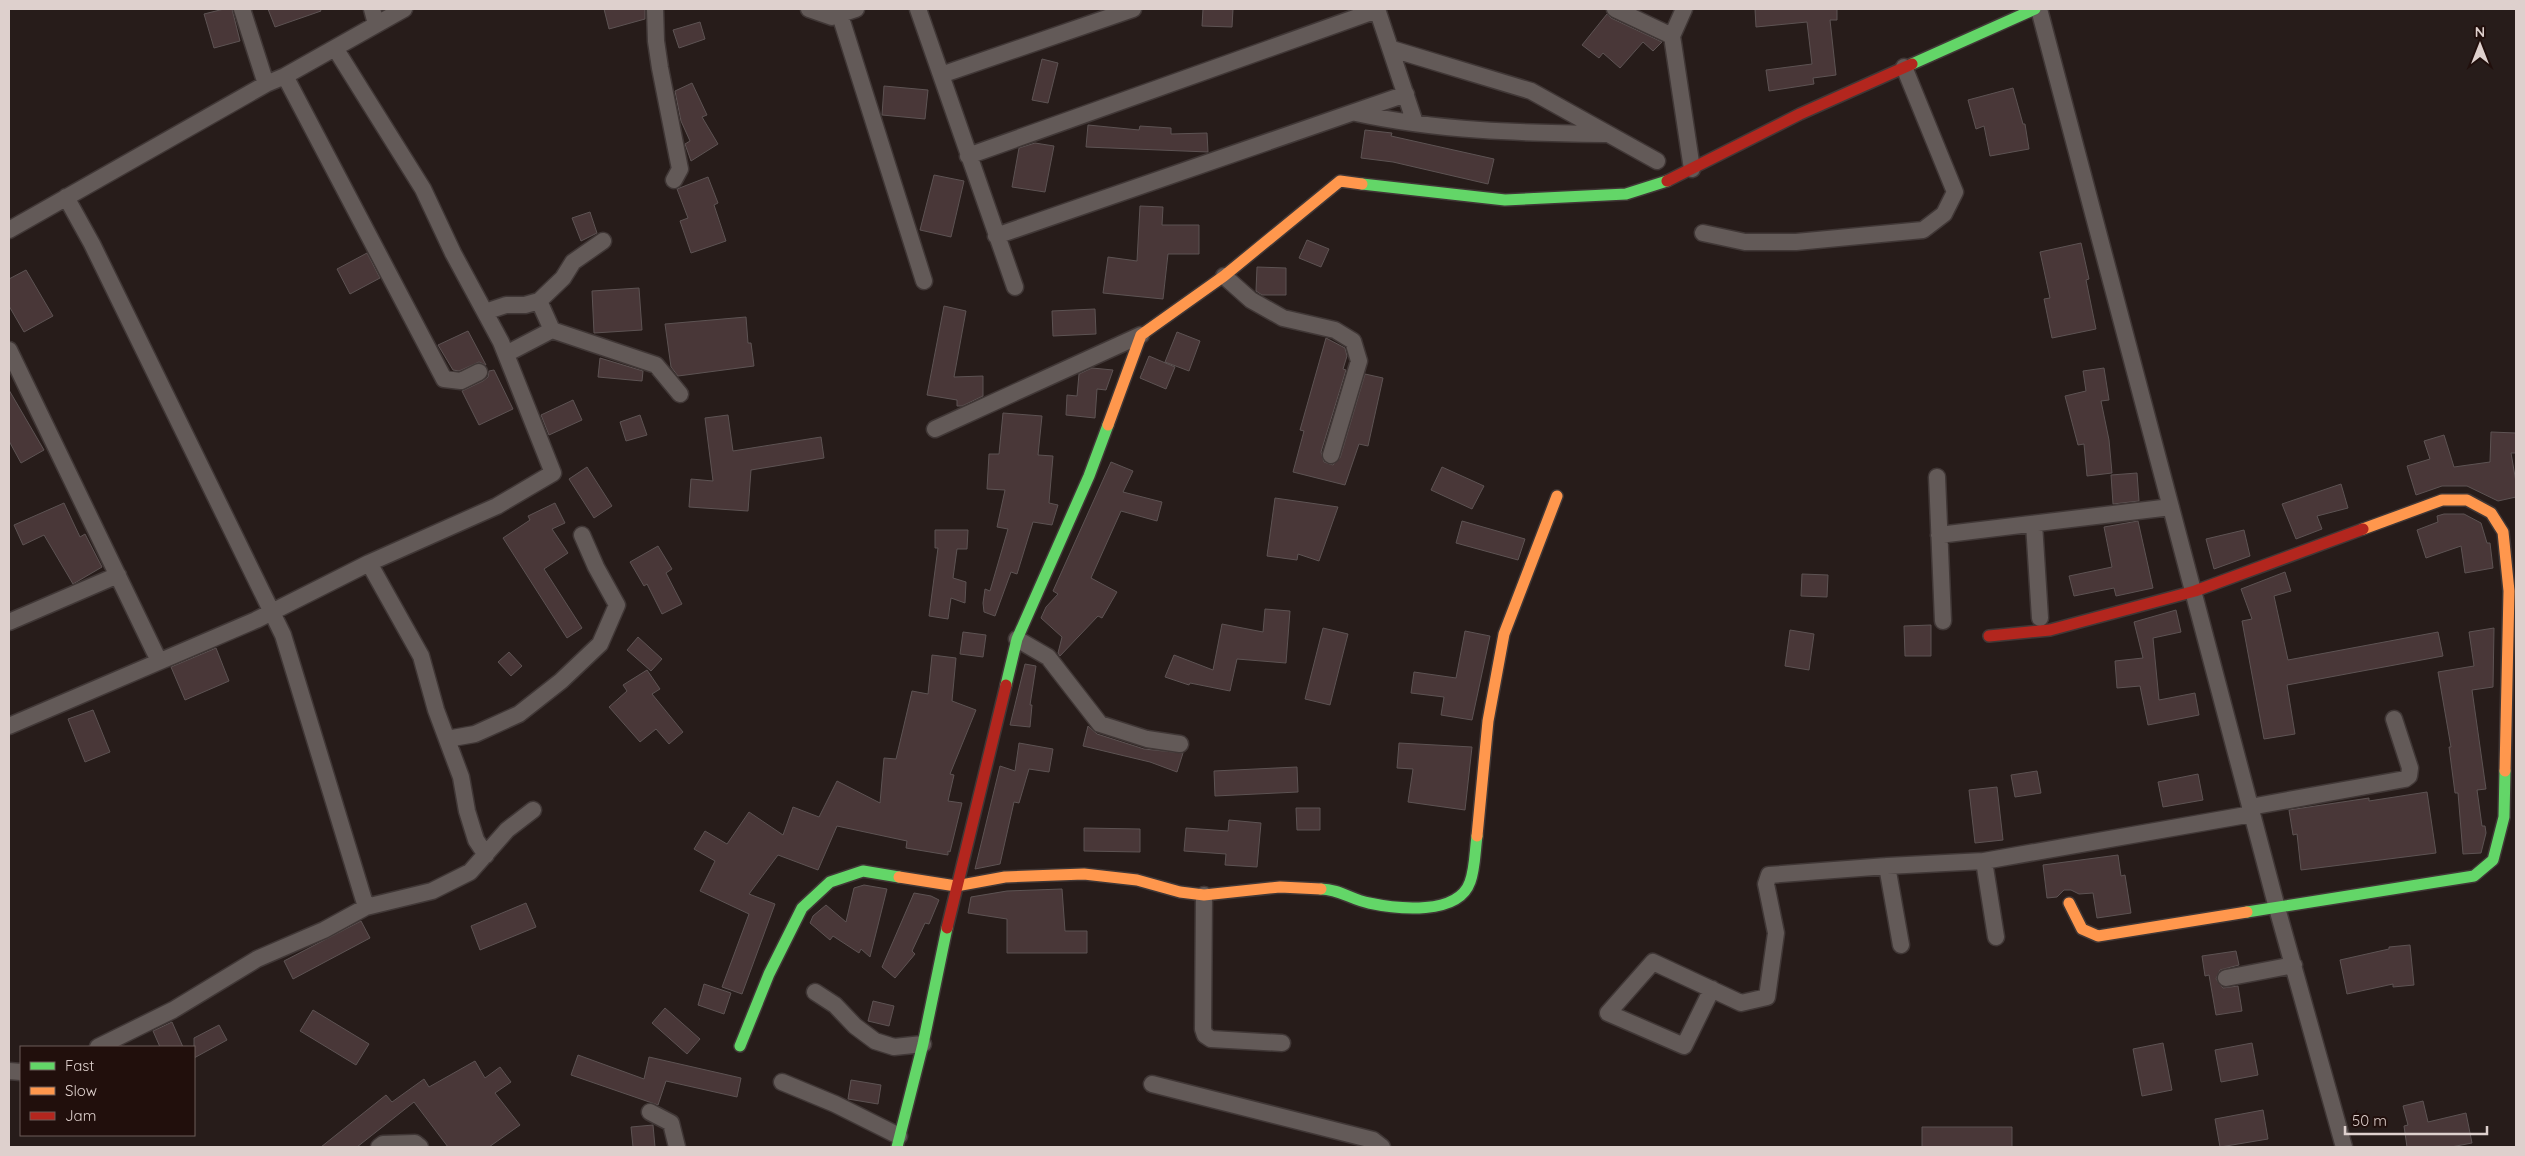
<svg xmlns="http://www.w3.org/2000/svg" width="2525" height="1156" viewBox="0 0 2525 1156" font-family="Quicksand,sans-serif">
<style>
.building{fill:#493738;stroke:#5d5353}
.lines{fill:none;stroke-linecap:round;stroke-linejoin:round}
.street-casing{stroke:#403736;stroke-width:19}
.fast-casing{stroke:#403736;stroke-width:14}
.slow-casing{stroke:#403736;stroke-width:14}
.jam-casing{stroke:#403736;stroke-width:14}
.street{stroke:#635a58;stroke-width:16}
.fast{stroke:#63d668;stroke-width:11}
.slow{stroke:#ff974d;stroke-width:11}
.jam{stroke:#b3261e;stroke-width:11}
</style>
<rect width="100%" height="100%" fill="#271c1a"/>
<path class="building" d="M224 9H232L240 41 214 48 204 14Z
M268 9H320L321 11 275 27Z
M604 9H645V19L609 29Z
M1203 9H1233L1232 27 1202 26Z
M1755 9H1837V20H1830L1836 75 1813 78 1814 84 1769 91 1766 70 1812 64 1807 22 1756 27Z
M1607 14 1611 18 1662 42 1653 51 1643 42 1620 68 1603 53 1599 58 1582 45Z
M700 22 705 39 679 48 673 30Z
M1042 59 1058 63 1048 103 1032 100Z
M692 83 707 115 702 117 718 144 691 161 685 144 690 141 681 121 675 91Z
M884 86 928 90 925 119 882 115Z
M2013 88 2023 124H2025L2029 149 1990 156 1984 126 1976 129 1968 100Z
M1088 125 1139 130 1140 126 1171 128V134L1207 133 1208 152 1086 147Z
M1365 130 1392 133 1391 136 1494 159 1488 184 1393 162 1361 158Z
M1035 143 1054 146 1045 192 1012 187 1019 148Z
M934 175 964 181 951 237 920 230Z
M708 177 718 203 714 205 726 241 691 253 680 221 688 218 677 189Z
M1140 206 1163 207 1162 225H1199V254H1168L1163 299 1103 293 1108 257 1137 261Z
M590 212 597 233 581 241 572 218Z
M1307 240 1329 249 1321 267 1299 258Z
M2081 243 2089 279 2086 280 2096 329 2052 338 2044 299 2050 298 2040 252Z
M367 253 380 278 350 294 337 269Z
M1257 267 1286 268V295H1262L1256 291Z
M26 270 53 316 24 332 9 306V279Z
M639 288 642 330 594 333 592 291Z
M944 306 966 311 954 377 983 376V396L962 406H957V400L927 395Z
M1095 309 1096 334 1053 336 1052 311Z
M746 317 748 343H751L754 366 678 376 671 367 665 324Z
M468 331 486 365 479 362 459 371 453 370 438 345Z
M1177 332 1200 341 1189 371 1165 362Z
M1326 338 1345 348 1347 356 1343 369 1346 370 1321 452 1324 462 1333 465 1340 458 1365 374 1383 378 1368 446 1359 444 1345 485 1293 472 1304 431 1300 430Z
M1149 356 1175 367 1166 389 1140 378Z
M600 358 643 371 642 381 598 377Z
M1092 368 1113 370 1106 390 1097 389 1095 418 1066 415 1067 395 1077 396 1079 374Z
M2104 368 2109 400 2101 401 2109 440 2112 473 2087 476 2084 444 2078 445 2065 396 2086 391 2083 371Z
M494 370 513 409 479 425 462 391 483 381 488 377 489 371Z
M9 390 44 450 21 463 9 441Z
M573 400 582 420 549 435 541 415Z
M1003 413 1042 416 1038 455 1053 456 1049 503 1058 505 1052 525 1033 522 1017 574 1011 572 995 616 984 612 983 603 985 589 990 591 1008 529 997 527 1005 490 987 489 989 454H999Z
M640 415 647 435 626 441 620 422Z
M728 415 733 451 821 437 824 458 751 470 748 511 689 507 691 479 713 481 705 418Z
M2491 432 2516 433V453H2511L2516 482V497L2498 501 2467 486H2442L2416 495 2407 466 2430 459 2424 441 2444 435 2454 467 2490 462Z
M1111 462 1133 471 1123 492 1162 502 1157 521 1121 511 1091 578 1117 592 1102 618 1098 616 1060 656 1058 653 1062 637 1041 618 1046 607 1058 594 1053 591Z
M587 467 612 506 594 518 569 479Z
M1442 467 1484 486 1472 509 1431 490Z
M2137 473 2139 501 2113 504 2111 475Z
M2341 484 2348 508 2317 516 2322 529 2296 539 2282 504Z
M1275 498 1338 507 1319 561 1298 554 1297 560 1267 556Z
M64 503 80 537 85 534 102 567 73 584 44 535 23 545 14 525Z
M555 503 565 523 552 529 568 553 544 569 582 628 567 638 503 538 530 520 528 516Z
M2444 514H2464L2481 523 2487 543H2490L2493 568 2465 573 2461 546 2426 558 2417 530 2438 522 2437 516Z
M1462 521 1525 539 1518 560 1456 543Z
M2138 521 2153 588 2116 596 2114 588 2074 596 2069 576 2112 567 2104 527Z
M935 530H968L967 549H957L953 578 966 582 965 603 951 598 948 619 929 616 938 548H935Z
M2244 530 2250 556 2214 569 2206 539Z
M658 546 672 569 666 573 682 604 662 614 647 584 644 586 630 562Z
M2285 572 2291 591 2274 596 2288 660 2438 632 2443 656 2287 685 2295 734 2264 739 2242 621 2252 619 2241 589Z
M1802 574 1828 575 1827 597 1801 596Z
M1265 609 1290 611 1286 663 1237 659 1230 691 1190 683 1189 685 1165 677 1174 655 1213 670 1222 624 1263 632Z
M2176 610 2181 632 2153 638 2159 700 2195 693 2199 715 2148 725 2140 686 2117 688 2115 661 2143 658 2134 622Z
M1931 625V656H1905L1904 626Z
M1323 628 1348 634 1330 705 1305 699Z
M2494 628 2493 687 2472 690 2486 789 2477 790 2482 826H2485L2486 833 2481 853 2463 854 2458 793H2455L2449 747H2451L2438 672 2474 666 2469 632Z
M1790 630 1814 634 1809 670 1785 666Z
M1465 631 1490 636 1472 720 1441 715 1444 697 1411 693 1414 672 1456 678Z
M963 632 986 635 983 657 960 654Z
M638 637 662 659 651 671 627 650Z
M216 648 229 681 185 700 171 667Z
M509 652 522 666 511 676 498 662Z
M932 655 956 658 952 701 976 710 950 774 954 775 948 801 962 803 950 852 948 851V855L906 848 907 841 837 826 818 870 778 855 749 894 775 904 742 994 722 987 749 914 700 891 715 861 694 849 705 831 727 844 749 812 783 835 793 807 819 817 837 781 880 803 884 758 896 759 912 691 928 694Z
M1025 664 1036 666 1030 705H1032L1030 727 1010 725Z
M647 670 660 689 652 694 683 732 669 744 656 729 640 742 609 707 627 691 623 685Z
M93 710 110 752 85 762 68 719Z
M1088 726 1097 734 1144 749 1183 753 1177 772 1150 762 1083 746Z
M1019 743 1053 749 1049 772 1029 769 1019 803 1014 802 1000 864 975 869 1000 766 1015 771Z
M1399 743 1472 747 1465 810 1408 802 1413 769 1397 768Z
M1297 767 1298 792 1215 796 1214 771Z
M2037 771 2041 793 2015 797 2011 775Z
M2198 774 2203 800 2163 807 2158 782Z
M1997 787 2003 840 1975 843 1969 790Z
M2427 792 2436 853 2301 870 2297 834 2293 835 2289 810 2369 798V801Z
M1296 808H1320V830H1297Z
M1229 820 1261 823 1257 867 1225 865 1226 854 1184 851 1186 828 1228 831Z
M1084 828 1140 829V852L1084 851Z
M2118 855 2121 876 2125 875 2131 913 2097 918 2093 893 2079 894 2071 890H2064L2057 897 2047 898 2043 865Z
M864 885 887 889 870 957 861 949 859 953 833 936 830 940 810 923 813 916 826 905 846 922 854 888Z
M1062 889 1065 931H1087V953H1007V919L968 913 971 897 1007 891Z
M914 893 931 896 939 900 929 924 925 923 912 951 915 954 895 978 882 967Z
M526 903 536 927 480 950 471 926Z
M361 921 370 938 293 979 284 961Z
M2410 945 2414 985 2393 987V984L2347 994 2340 960 2389 949V947Z
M2236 951 2239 965 2220 970 2216 979 2223 988 2238 986 2242 1011 2216 1015 2209 975 2205 976 2202 956Z
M704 984 731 993 724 1014 698 1005Z
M873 1001 894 1006 889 1026 868 1021Z
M665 1008 700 1039 687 1054 652 1023Z
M313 1010 369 1044 356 1065 300 1031Z
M172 1022 183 1047H160L153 1031Z
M219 1025 227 1040 194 1058V1038Z
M2163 1043 2172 1090 2142 1096 2133 1049Z
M2252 1043 2258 1075 2221 1082 2215 1050Z
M578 1055 644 1079 649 1057 741 1078 737 1097 666 1081 658 1105 571 1075Z
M475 1061 485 1078 500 1067 511 1082 495 1093 520 1125 489 1147H448L414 1102 357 1147H321L386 1095 392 1102 424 1079 429 1087Z
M851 1080 881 1085 878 1104 848 1099Z
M2423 1101 2428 1122 2466 1113 2472 1143 2451 1147H2407L2404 1126 2408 1125 2403 1106Z
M2263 1110 2268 1139 2220 1147 2215 1119Z
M653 1125 655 1147H633L631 1127Z
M1922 1127H2012V1147H1922Z"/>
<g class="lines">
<defs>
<path id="street" d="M242 9 266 84
M372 9 376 24
M655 9 656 41 660 68 680 169 674 180
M809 9 832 17 856 9
M918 9 1015 287
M1377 9 1415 123
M1615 9 1672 36
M1684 9 1672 36 1692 169
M2039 9 2277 908 2344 1147
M840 15 924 281
M1392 49 1531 91 1657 161
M941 75 1133 9
M285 76 444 379 461 381 479 372
M1356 113C1438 131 1521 133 1605 134
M968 156 1377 10
M66 197 92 244 283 635 366 907
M9 230 266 84 285 76 404 9
M1703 233 1745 242H1796L1923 230 1944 214 1955 192 1904 67
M996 236 1406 94
M1224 276 1251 300 1283 318 1335 330 1353 341 1359 361 1331 455
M539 301 563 278 573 262 603 241
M485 312 506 305H525L539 301 552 330 656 365 680 394
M9 350 159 661
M506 354 552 330
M935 429 1141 335
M1937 477 1943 621
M2034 524 2040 618
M1939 535 2171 507
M369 563 421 656 436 710 461 777 467 811 476 840 486 855
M9 622 118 575
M1017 639 1048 657 1100 724 1147 739 1180 744
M9 726 256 620 369 563 497 506 553 473 501 342 453 253 423 189 335 48
M447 739 475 734 519 714 561 681 600 644 617 605 596 567 582 535
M2250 807 2405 779 2409 776 2410 768 2394 719
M1204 895 1203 1029 1205 1035 1211 1039 1282 1043
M1996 937 1984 861 2252 814
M1901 945 1887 866 1984 861
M2226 978 2294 965
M1712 989 1684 1046 1608 1013 1653 962 1741 1003 1767 997 1776 933 1766 884 1769 875 1887 866
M815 992 835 1005 855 1026 875 1041 894 1047 923 1044
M98 1047 173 1010 257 959 324 930 366 907 432 891 470 872 507 830 533 810
M9 1071 21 1072
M782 1082 835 1104 899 1136
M1152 1084 1373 1140 1382 1147
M650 1112 671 1123 677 1147
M379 1147 383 1144 415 1143 420 1147"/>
<path id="fast" d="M1912 64 2035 9
M1362 184 1505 200 1626 194 1667 181
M1006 685 1017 639 1089 476 1108 425
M1321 889C1339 889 1352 900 1369 903 1397 909 1458 916 1470 882 1475 869 1475 850 1477 836
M2247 912 2474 876 2493 860 2504 817 2505 771
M740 1046 769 974 802 908 830 882 863 871 899 877
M897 1147 923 1044 947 928"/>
<path id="slow" d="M1108 425 1141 335 1224 276 1340 181 1362 184
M2363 529 2442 500H2467L2491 513 2503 532 2509 591 2505 771
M1477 836 1488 721 1504 634 1557 496
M899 877 956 886 1005 877 1084 874 1137 880 1180 892 1204 895 1280 887 1321 889
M2069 903 2082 929 2098 936 2247 912"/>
<path id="jam" d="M1667 181 1800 114 1912 64
M1989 636 2050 630 2195 591 2363 529
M947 928 1006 685"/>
</defs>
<use href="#street" class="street-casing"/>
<use href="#fast" class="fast-casing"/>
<use href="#slow" class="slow-casing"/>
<use href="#jam" class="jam-casing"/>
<use href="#street" class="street"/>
<use href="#fast" class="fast"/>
<use href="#slow" class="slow"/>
<use href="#jam" class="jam"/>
</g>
<rect width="2525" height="1156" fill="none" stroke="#ded0cd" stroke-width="20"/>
<rect x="20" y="1046" width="175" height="90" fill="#210f0c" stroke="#6d5c59"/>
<rect x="30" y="1062" width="25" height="8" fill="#63d668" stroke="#6d5c59"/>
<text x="65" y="1071" font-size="15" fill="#ded0cd">Fast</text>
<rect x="30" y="1087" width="25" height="8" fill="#ff974d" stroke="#6d5c59"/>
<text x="65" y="1096" font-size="15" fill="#ded0cd">Slow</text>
<rect x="30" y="1112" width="25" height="8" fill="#b3261e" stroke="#6d5c59"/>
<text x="65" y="1121" font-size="15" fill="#ded0cd">Jam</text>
<g transform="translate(2480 45)" stroke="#210f0c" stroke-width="4" paint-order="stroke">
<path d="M0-4L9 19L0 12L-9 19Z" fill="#ded0cd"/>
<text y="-8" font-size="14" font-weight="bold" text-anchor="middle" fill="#ded0cd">N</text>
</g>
<path d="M2345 1126v8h142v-8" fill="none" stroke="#ded0cd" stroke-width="2.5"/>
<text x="2352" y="1126" font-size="15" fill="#ded0cd" stroke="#210f0c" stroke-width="4" paint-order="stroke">50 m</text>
</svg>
